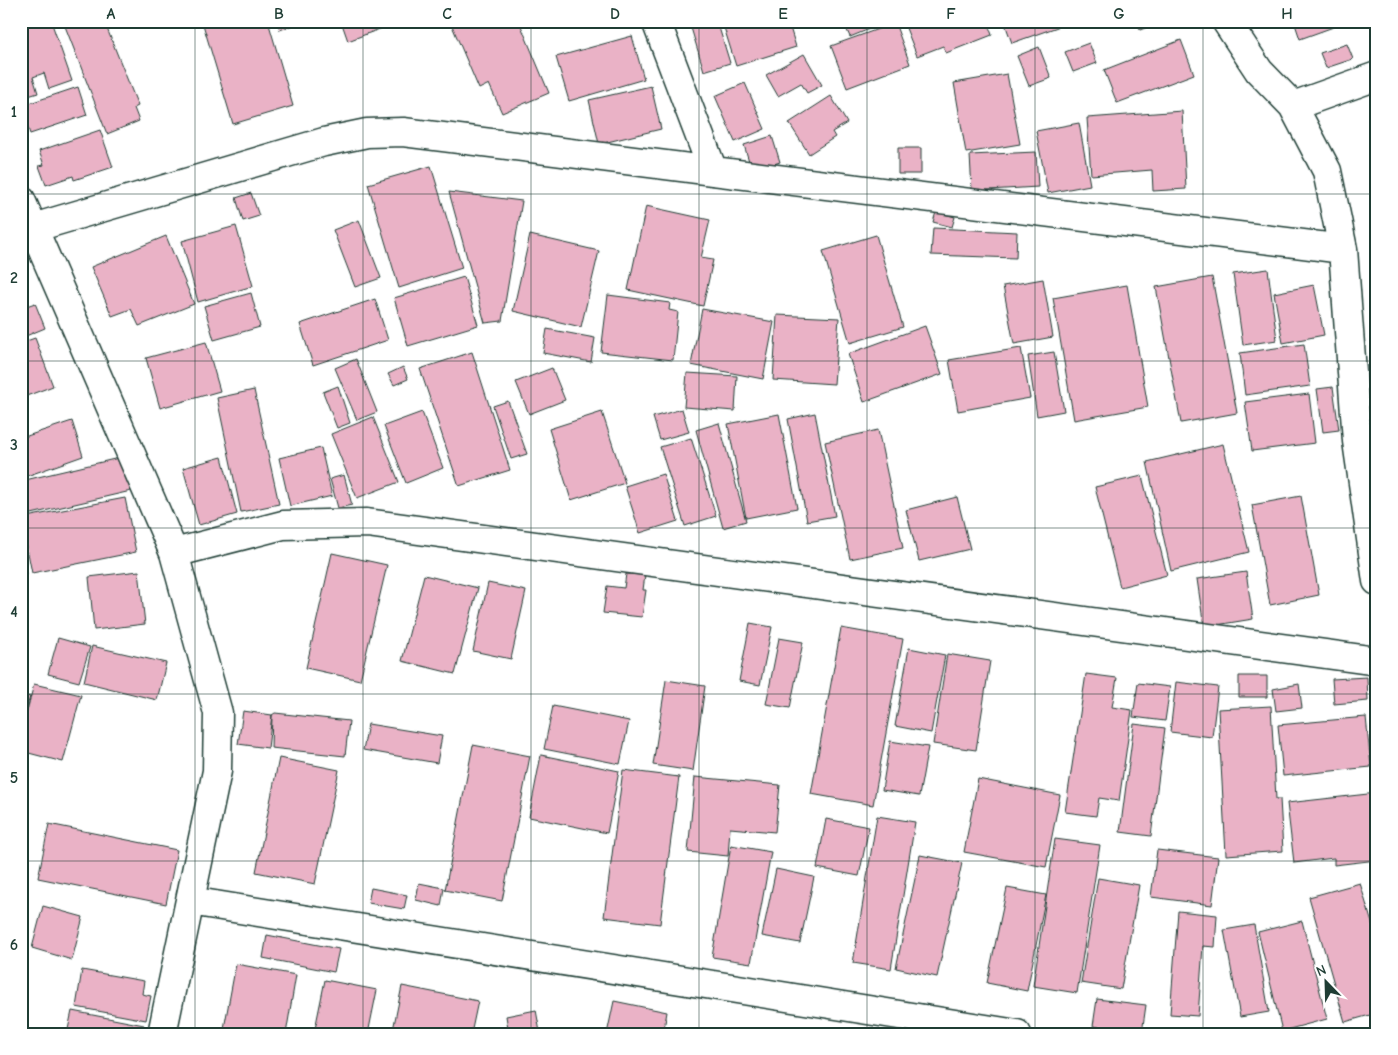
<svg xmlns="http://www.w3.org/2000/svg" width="1398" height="1055" viewBox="0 0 1398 1055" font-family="'Comic Neue',sans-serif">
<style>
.building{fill:#eab2c6;stroke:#1f3d34}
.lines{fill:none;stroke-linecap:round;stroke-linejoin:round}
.street-casing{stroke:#1f3d34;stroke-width:31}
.street{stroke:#fff;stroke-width:28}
.grid{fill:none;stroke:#1f3d34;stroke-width:1;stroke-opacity:0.55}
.neatline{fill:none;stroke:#1f3d34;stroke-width:2}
.grid-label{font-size:16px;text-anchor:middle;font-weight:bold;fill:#1f3d34}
</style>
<rect width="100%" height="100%" fill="#fff"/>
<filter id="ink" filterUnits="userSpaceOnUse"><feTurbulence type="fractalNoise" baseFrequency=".02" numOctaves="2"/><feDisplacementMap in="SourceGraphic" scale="10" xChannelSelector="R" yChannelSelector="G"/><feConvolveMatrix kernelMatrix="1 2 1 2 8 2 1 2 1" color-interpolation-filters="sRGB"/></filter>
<g filter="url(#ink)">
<path class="building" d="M21 21H51L72 81 49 89 44 73 33 77 38 93 25 97 21 85Z
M63 21H104L138 106 134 108 139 121 107 134Z
M108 21H130L109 27Z
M202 21H268L293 106 233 124Z
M277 21H301V22L280 30Z
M341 21H401L348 41Z
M450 21H519L549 93 502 113 489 84 479 89Z
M689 21H717L730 63 704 71Z
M722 21H788L796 47 736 66Z
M843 21H889L850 37Z
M908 21H987L992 35 946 53 943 46 917 56 904 23Z
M1004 21H1062L1063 25 1012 43Z
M1137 21H1163L1140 30Z
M1294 21H1350L1300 39Z
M895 23 910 64 847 88 831 46Z
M632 36 644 79 569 101 556 57Z
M1181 40 1194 74 1117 103 1104 70Z
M1089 43 1097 63 1073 72 1065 52Z
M1347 44 1353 59 1326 68 1320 53Z
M1039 47 1051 78 1029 86 1017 56Z
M804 54 822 85 807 93 801 83 778 96 766 75Z
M1007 74 1020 144 966 153 954 83Z
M745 83 765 129 735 142 715 96Z
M651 86 661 129 599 144 589 100Z
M78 87 87 115 30 134 21 106Z
M831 96 847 123 832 132 835 137 809 154 789 123Z
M1182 111 1186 189 1153 191 1152 170 1091 175 1087 118Z
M1079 123 1090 185 1048 193 1036 131Z
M100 130 113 167 74 180 73 176 46 185 39 166 44 165 39 151Z
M772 136 780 162 752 171 744 145Z
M898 148H921V174H898Z
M1036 152 1038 187 972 191 970 155Z
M431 166 462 268 399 288 368 184Z
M449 192 522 201 502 321 485 323Z
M251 193 259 216 243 221 236 198Z
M646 206 710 220 701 258 713 260 703 306 628 290Z
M936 212 955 217 952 227 933 222Z
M359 220 381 278 355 287 333 230Z
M236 226 253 286 198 302 182 241Z
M933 228 1017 232 1016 258 931 255Z
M530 235 599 251 581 327 513 311Z
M876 235 903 327 850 343 823 251Z
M166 236 194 304 139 326 131 309 112 316 91 267Z
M1373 264H1377V285Z
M1268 269 1277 340 1243 345 1233 274Z
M464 277 478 325 408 346 394 298Z
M1212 277 1237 413 1181 423 1156 287Z
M1043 279 1053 337 1014 344 1003 286Z
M1127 285 1148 407 1074 420 1053 298Z
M1314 285 1324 335 1283 343 1274 293Z
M251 293 260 327 214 340 204 306Z
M608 295 670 303 669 310 678 312 673 360 601 352Z
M375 299 388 340 313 365 300 324Z
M35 303 45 328 21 338V308Z
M702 309 774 322 763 379 691 365Z
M777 315 839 318 834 384 773 380Z
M925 326 942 374 864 402 848 354Z
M547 329 595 338 591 362 543 353Z
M35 338 53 386 21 398V343Z
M206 342 220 391 160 408 146 358Z
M1304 344 1310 386 1245 395 1240 353Z
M1021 348 1030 398 958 411 949 360Z
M472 352 510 470 459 486 420 369Z
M1054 352 1064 411 1037 416 1028 356Z
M356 359 377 412 357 420 335 368Z
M403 367 408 379 394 385 388 374Z
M552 368 565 400 529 414 516 382Z
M687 373 737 376 735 411 684 407Z
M338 386 350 423 337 428 323 392Z
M1333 387 1339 430 1323 432 1317 389Z
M254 390 279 504 241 512 217 398Z
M1309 394 1315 443 1252 451 1245 402Z
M508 401 527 454 511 459 493 406Z
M682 409 689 432 660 440 653 417Z
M422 412 443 468 406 483 384 426Z
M602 412 625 483 571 500 549 429Z
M815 413 835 516 807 521 788 419Z
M779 414 797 508 746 518 728 424Z
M373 417 399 482 357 498 331 434Z
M72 421 83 456 21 478V438Z
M719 423 746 521 723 528 696 430Z
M878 430 903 548 850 559 825 442Z
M691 438 716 516 685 526 660 447Z
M1223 444 1249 552 1171 571 1147 462Z
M321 448 332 496 290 506 279 458Z
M123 457 131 491 27 515 21 494V481Z
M222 457 237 514 199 525 183 468Z
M663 474 678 521 640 533 625 486Z
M344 475 352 505 338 508 330 479Z
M1142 476 1167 575 1120 587 1095 487Z
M1301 496 1319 595 1270 605 1252 505Z
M957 497 970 549 919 561 906 510Z
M125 498 136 552 32 573 21 518Z
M21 551 26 574 21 575Z
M332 553 387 565 360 680 306 668Z
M139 571 145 624 94 630 89 577Z
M1246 572 1253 619 1204 627 1197 579Z
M626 574 645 575 643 590H646L642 617 603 613 607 586 624 588Z
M424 575 478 588 455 674 402 661Z
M488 583 526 591 511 659 473 651Z
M750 623 772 627 760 685 739 681Z
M841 628 903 639 873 805 811 794Z
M58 638 90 647 79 682 48 674Z
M779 638 803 642 790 708 766 704Z
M92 646 166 663 157 700 84 682Z
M909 648 945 655 931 733 895 726Z
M947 654 990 661 976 750 933 744Z
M1086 674 1117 678 1112 707 1132 710 1119 801 1099 798 1096 816 1065 812Z
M1239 676H1267V697H1239Z
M1367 677 1368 701 1334 704 1332 679Z
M666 680 705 686 693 771 653 765Z
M1176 682 1218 687 1212 737 1170 732Z
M1138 683 1170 687 1165 721 1133 717Z
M34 684 81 695 63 762 21 751V734Z
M1299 684 1302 708 1276 711 1273 689Z
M21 694 30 697 25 712 21 711Z
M553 706 629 721 620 764 544 749Z
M1271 706 1276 799H1280L1283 851 1226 855 1218 709Z
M243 711 272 715 268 748 238 744Z
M275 713 349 721 345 756 271 748 272 715Z
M1366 717 1371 767 1283 776 1278 725Z
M368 724 442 736 437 763 363 750Z
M1134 724 1165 728 1151 836 1120 832Z
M890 741 928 747 919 796 882 790Z
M473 745 530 756 502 901 445 890Z
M541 755 619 771 607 833 529 817Z
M279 758 339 770 315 884 256 872Z
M623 770 679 777 660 924 604 917Z
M695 777 780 785 775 832 730 828 728 856 688 852Z
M978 779 1060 795 1046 867 964 852Z
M1377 793V860L1334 865V858L1294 863 1287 803Z
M877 816 915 822 891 969 853 963Z
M826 819 869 827 859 876 817 868Z
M49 824 177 850 166 904 38 878Z
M1055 839 1100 845 1077 993 1033 986Z
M731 845 771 852 751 963 712 957Z
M1157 850 1218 857 1212 905 1151 897Z
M920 855 962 863 937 977 896 968Z
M776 869 814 877 800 943 762 936Z
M1098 878 1139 885 1121 989 1081 983Z
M419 883 444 888 441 906 416 900Z
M1360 883 1377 940V1013L1345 1022 1309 897Z
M371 888 407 895 404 909 368 903Z
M1007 888 1046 895 1027 991 987 983Z
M43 906 83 917 72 960 32 948Z
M1178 911 1217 915 1215 947 1203 946 1198 1016 1170 1014Z
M1302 921 1327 1019 1282 1031 1258 932Z
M1254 925 1269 1012 1240 1017 1224 930Z
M267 935 339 949 334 972 263 958Z
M236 964 296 975 286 1034H223Z
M82 970 144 981 142 994 151 996 146 1020 76 1007Z
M325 980 377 990 368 1034H314Z
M402 986 478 1001 471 1034H415L393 1030Z
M1097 999 1146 1005 1142 1033 1093 1026Z
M614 1001 667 1012 663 1034H607Z
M536 1010 540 1032 509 1034 506 1016Z
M72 1011 144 1025 142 1034H67Z"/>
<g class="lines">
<defs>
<path id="street" d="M656 21 713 171
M1226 21 1259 71 1293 106 1327 171 1343 249 1357 441 1377 581
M1293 106 1377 76
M21 200 174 553 218 713 217 771 162 1034
M33 228 324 142 367 133 403 132 713 171 1343 249
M174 553 283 525 367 523 1377 661
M190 901 1017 1034"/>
</defs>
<use href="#street" class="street-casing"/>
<use href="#street" class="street"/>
</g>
</g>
<path class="grid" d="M195 21V1034M363 21V1034M531 21V1034M699 21V1034M867 21V1034M1035 21V1034M1203 21V1034M21 194H1377M21 361H1377M21 528H1377M21 694H1377M21 861H1377"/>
<rect width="1398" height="1055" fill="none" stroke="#fff" stroke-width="55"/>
<g transform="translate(1326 982) rotate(337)" stroke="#ffffff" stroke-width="4" paint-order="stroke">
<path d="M0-4L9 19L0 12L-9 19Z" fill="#1f3d34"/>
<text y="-8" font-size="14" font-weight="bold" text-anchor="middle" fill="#1f3d34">N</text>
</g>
<rect x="28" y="28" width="1342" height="1000" class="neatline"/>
<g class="grid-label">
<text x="111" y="19">A</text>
<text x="279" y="19">B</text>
<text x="447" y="19">C</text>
<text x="615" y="19">D</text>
<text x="783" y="19">E</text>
<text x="951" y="19">F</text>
<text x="1119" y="19">G</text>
<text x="1287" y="19">H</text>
<text x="14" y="117">1</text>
<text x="14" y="283">2</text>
<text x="14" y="450">3</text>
<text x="14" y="617">4</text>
<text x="14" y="783">5</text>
<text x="14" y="950">6</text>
</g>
</svg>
